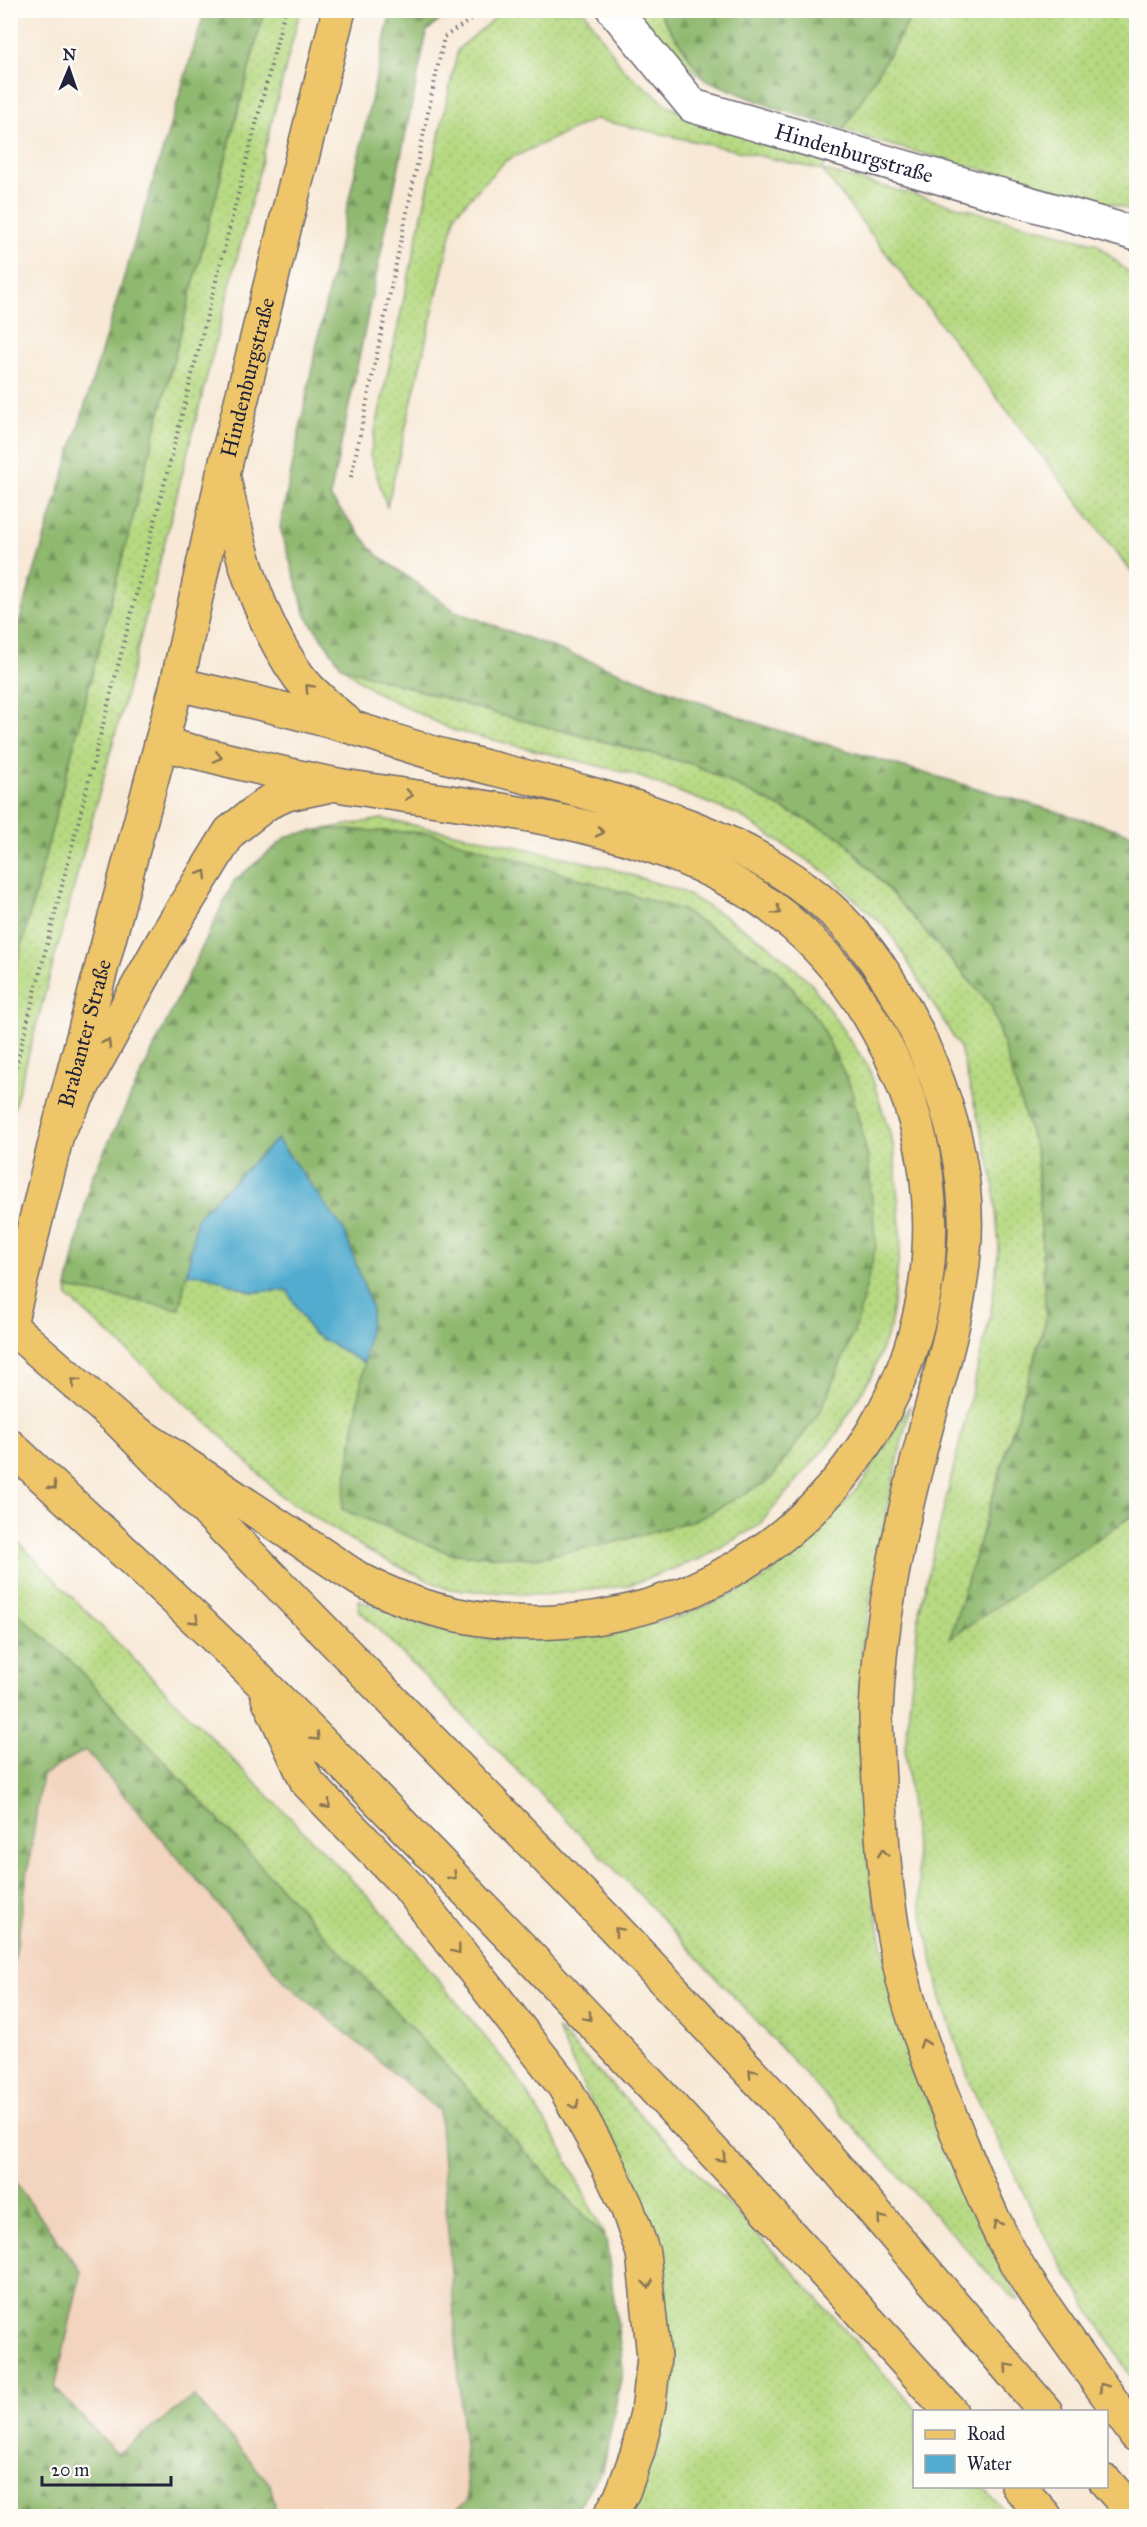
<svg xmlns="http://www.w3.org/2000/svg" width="1147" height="2527" viewBox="0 0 1147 2527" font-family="'IM FELL Great Primer',serif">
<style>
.built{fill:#f3d4be}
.grass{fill:url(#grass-dots);stroke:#6c7e5e;stroke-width:1.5}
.forest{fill:url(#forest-firs);stroke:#596e55;stroke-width:1.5}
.water{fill:#51accf;stroke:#3a6785;stroke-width:1.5}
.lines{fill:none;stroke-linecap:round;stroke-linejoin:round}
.minor-casing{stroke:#6d6872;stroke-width:36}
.major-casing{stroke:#6d6872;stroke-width:36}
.highway-casing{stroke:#6d6872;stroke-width:36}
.path{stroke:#6d6872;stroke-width:4;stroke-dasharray:1.5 4.5;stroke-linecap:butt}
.minor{stroke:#fff;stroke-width:33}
.major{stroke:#eec569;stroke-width:33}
.highway{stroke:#eec569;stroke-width:33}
.oneway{stroke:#887452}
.labels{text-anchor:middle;stroke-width:4.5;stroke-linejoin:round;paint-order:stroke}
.street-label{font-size:22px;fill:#22223b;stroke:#fdfcf7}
</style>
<defs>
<pattern id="grass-dots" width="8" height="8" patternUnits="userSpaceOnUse" patternTransform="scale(1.5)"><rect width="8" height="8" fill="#b6d981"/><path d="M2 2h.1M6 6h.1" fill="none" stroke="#9cba70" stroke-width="1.8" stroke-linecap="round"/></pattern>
<pattern id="forest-firs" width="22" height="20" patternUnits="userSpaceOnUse" patternTransform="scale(1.5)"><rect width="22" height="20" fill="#90b96f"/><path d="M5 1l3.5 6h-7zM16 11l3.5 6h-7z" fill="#75965c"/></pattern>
</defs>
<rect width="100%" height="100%" fill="#fdfcf7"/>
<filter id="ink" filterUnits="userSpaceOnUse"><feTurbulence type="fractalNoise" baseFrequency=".0167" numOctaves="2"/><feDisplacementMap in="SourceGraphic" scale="12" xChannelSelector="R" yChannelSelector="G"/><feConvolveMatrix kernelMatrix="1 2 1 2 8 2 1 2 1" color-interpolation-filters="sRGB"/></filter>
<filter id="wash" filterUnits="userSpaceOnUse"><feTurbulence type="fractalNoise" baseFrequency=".008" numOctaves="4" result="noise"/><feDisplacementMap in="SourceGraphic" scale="24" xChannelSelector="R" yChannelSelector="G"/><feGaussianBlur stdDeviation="1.35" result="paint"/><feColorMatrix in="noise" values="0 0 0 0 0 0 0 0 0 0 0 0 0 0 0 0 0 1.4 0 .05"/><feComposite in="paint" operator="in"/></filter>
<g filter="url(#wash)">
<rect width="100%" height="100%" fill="#f8e9d7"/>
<path class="built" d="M85 1750 284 1981 439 2111 468 2500 447 2516H332L322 2502V2516H273L275 2504 117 2454 55 2388 81 2272 11 2177V1983L42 1774Z"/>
<path class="grass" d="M264 11H300L124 702 11 1119V987Z
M504 11H584L624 70 670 107 828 158 822 170 1097 244 1136 279V578L822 170 595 119 505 161 456 213 387 507 370 455 458 49Z
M629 11H658L704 79 646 35Z
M915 11H1136V211L876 141 844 129Z
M342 667 497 714 695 765 842 838 991 1005 1037 1155 1046 1320 950 1637 1136 1513V2385L1049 2244 972 2088 942 2002 922 1913 905 1749 919 1612 991 1312 999 1246 993 1177 960 1048 889 931 828 874 739 815 632 774 452 730 374 691Z
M382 819 489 840 606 867 681 891 726 917 769 945 811 983 869 1068 894 1147 901 1241 890 1327 872 1375 836 1435 758 1526 702 1558 627 1586 543 1595 447 1589 375 1555 281 1496 213 1428 68 1297 67 1288 180 1309 186 1274 206 1275 252 1292 287 1290 312 1333 364 1363 342 1509 451 1554 535 1558 616 1542 698 1519 770 1480 821 1410 857 1324 868 1158 851 1088 818 1020 776 969 431 833 324 829Z
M910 1405 885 1518 861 1656V1815L880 1934 903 2033 963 2193 1019 2301 1006 2292 640 1895 359 1610 358 1600 432 1627 484 1638 570 1640 683 1616 762 1580 823 1527 863 1482Z
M11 1535 382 1911 516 2075 562 2149 606 2239 73 1663 11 1607Z
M557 2029 788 2266 917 2411 914 2486 983 2487 1009 2516H626L645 2474 640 2209Z"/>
<path class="forest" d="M205 11H264L11 987V648Z
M391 11H451L427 31 330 497 376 554 455 611 764 726 1136 835V1513L950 1638 1046 1320 1037 1155 991 1005 842 838 695 765 497 714 342 667 306 616 280 527 320 329Z
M658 11V10L915 11 844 129 777 109 704 79Z
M324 829 431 833 682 910 776 969 818 1020 851 1088 868 1158 876 1246 857 1324 821 1410 770 1480 698 1519 616 1542 535 1558 451 1554 342 1509 372 1309 277 1139 197 1217 180 1309 67 1288 91 1179 234 881 288 836Z
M11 1607 73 1663 606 2239 623 2368 603 2469 573 2516H447L468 2500 439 2111 284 1981 85 1750 42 1775 11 1983Z
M11 2177 81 2272 55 2388 117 2454 194 2396 270 2484 275 2504 273 2516H11Z"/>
<path class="water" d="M277 1139 344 1230 372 1309 364 1363 312 1333 287 1290 252 1292 206 1275 187 1274 197 1217Z"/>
</g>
<g filter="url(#ink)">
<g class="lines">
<defs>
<g id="minor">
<path id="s1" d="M614 10 693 106 1136 234"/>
</g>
<g id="major">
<path id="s2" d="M10 1324 58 1131 177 684 223 474 339 10"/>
</g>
<path id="highway" d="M223 474C238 545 256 617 299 677 312 694 330 708 346 722
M177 684C234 697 291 710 347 726 381 736 414 748 448 757 580 792 756 823 851 930 884 967 910 1014 929 1060 955 1121 970 1186 964 1253 958 1324 935 1390 918 1459 897 1541 879 1627 876 1712 876 1735 878 1759 879 1782 882 1849 887 1915 903 1980 917 2036 941 2092 962 2145 981 2192 1000 2240 1028 2282 1062 2334 1100 2384 1136 2435
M58 1131 163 941 230 832 267 803 287 794 326 786
M10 1326 118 1420 611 1924 795 2119 1046 2412
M118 1420 359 1579C425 1614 495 1628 570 1621 857 1594 1019 1283 878 1031 844 969 796 918 734 883 617 816 468 807 338 785 279 774 219 757 161 744
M10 1446C94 1525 181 1602 262 1683 499 1919 727 2163 951 2412
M268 1698 307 1782 408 1886 564 2086 606 2162 627 2207 643 2253 654 2357 649 2404 638 2451 623 2492 610 2516
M1106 2482 1136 2516
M1018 2486 1045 2516"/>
</defs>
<use href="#minor" class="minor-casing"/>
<use href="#major" class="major-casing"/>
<use href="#highway" class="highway-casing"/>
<path class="path" d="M351 477 444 37 486 10
M10 1090 285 10"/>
<use href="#minor" class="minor"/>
<use href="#major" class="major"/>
<use href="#highway" class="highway"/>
</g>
<defs><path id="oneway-chevron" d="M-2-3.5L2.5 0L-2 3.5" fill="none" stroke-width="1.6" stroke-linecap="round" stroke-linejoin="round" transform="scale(1.5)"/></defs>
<g class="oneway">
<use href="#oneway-chevron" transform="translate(309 688) rotate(-133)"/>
<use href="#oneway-chevron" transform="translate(218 757) rotate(13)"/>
<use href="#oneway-chevron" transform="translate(409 795) rotate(8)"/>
<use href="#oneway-chevron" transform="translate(600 832) rotate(13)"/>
<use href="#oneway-chevron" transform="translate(203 874) rotate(-59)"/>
<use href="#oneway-chevron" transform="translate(777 911) rotate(37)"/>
<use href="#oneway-chevron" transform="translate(107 1043) rotate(-61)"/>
<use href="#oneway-chevron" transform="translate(75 1382) rotate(-139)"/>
<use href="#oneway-chevron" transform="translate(53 1486) rotate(43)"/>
<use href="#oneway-chevron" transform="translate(195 1620) rotate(43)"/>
<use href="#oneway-chevron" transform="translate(316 1737) rotate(45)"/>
<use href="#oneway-chevron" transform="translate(327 1805) rotate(48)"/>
<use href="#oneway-chevron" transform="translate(883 1853) rotate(-94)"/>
<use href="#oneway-chevron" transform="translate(453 1876) rotate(45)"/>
<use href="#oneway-chevron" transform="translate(618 1931) rotate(-133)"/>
<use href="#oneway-chevron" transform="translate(457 1950) rotate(52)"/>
<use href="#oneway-chevron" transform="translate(588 2017) rotate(47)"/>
<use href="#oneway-chevron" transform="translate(924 2043) rotate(-109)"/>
<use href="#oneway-chevron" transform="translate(752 2073) rotate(-133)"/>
<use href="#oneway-chevron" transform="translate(575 2105) rotate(61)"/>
<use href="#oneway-chevron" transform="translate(722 2158) rotate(47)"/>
<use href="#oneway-chevron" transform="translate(881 2219) rotate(-131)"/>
<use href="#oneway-chevron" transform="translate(997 2224) rotate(-117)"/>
<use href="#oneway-chevron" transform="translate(648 2284) rotate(82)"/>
<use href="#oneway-chevron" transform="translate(1008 2367) rotate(-131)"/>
<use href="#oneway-chevron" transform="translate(1103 2387) rotate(-125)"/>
</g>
</g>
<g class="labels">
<g class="street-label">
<text dy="8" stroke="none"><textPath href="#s1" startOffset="292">Hindenburgstraße</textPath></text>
<text dy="8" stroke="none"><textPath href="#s2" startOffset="976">Hindenburgstraße</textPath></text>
<text dy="8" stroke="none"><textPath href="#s2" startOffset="300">Brabanter Straße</textPath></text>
</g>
</g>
<rect width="1147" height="2527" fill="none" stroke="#fdfcf7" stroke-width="36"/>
<rect x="913" y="2410" width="195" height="78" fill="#fdfcf7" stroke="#a5a5ac" stroke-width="1.5"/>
<rect x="925" y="2430" width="30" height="9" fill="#eec569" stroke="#a5a5ac" stroke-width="1.5"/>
<text x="967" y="2440" font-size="18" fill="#22223b">Road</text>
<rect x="925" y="2455" width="30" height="18" fill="#51accf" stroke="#a5a5ac" stroke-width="1.5"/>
<text x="967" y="2470" font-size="18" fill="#22223b">Water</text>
<g transform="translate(69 69) rotate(2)" stroke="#fdfcf7" stroke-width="4.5" paint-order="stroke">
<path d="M0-4.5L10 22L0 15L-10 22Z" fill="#22223b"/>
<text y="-9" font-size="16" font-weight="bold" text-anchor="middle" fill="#22223b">N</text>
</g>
<path d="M42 2476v9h129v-9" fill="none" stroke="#22223b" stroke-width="3"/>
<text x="51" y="2476" font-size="18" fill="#22223b" stroke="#fdfcf7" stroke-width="4.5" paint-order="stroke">20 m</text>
</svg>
